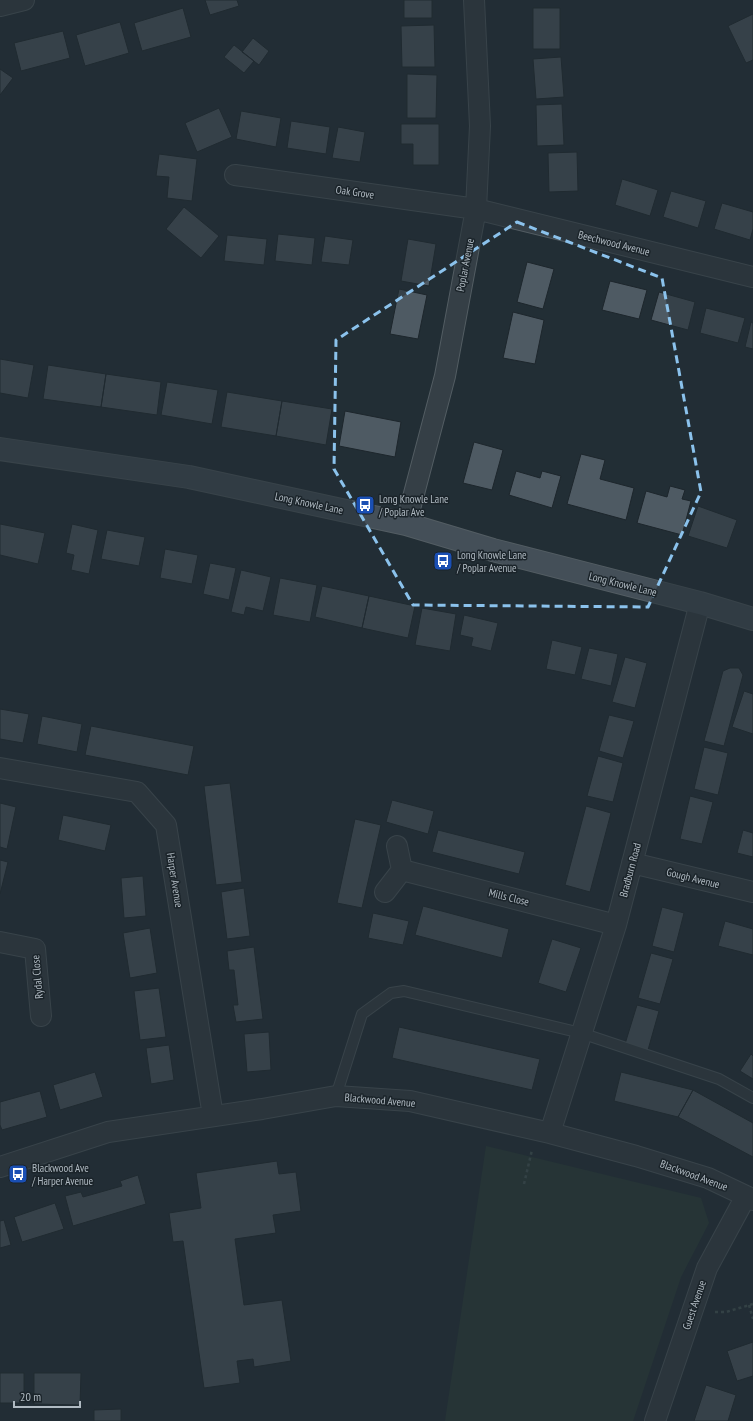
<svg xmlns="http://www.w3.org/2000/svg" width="753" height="1421" viewBox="0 0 753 1421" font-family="'PT Sans Narrow',sans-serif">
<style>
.green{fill:#2a3d39}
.building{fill:#4e5a63;stroke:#1d262c}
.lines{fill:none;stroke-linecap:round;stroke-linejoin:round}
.lane-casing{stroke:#535d63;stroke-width:12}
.street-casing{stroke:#535d63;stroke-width:22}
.secondary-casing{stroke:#535d63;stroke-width:24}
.path{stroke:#485a59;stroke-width:2.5;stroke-dasharray:3 3;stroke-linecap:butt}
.lane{stroke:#353f46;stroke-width:10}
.street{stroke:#353f46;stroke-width:20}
.secondary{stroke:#444f58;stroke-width:22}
.marked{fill:none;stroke:#8bc2ec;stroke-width:3;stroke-dasharray:8 5;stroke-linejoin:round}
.labels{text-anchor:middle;stroke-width:3;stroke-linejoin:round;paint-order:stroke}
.street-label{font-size:11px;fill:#b0bac2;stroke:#1b242a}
.poi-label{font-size:11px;fill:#b0bac2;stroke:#1b242a;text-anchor:start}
</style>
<rect width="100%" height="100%" fill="#222e35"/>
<path class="green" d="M486 1146 701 1198 709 1223 681 1277 633 1421H445Z"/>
<path class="building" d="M205 0H237L239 6 210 15Z
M404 0H432V18H404Z
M183 8 191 37 142 51 134 23Z
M533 8H560V49H533Z
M753 14V60L746 63 728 26Z
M120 22 129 53 85 66 76 35Z
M434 25 435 67H402L401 26Z
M63 31 70 58 21 71 14 43Z
M253 38 269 51 259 65 242 52Z
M234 45 254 61 244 73 224 57Z
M561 57 564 97 536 99 533 59Z
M0 69 13 78 0 95Z
M407 74 437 75 436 118H407Z
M562 104 564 145 537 146 536 105Z
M219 108 232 137 197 152 185 123Z
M241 111 281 118 276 147 236 139Z
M291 121 330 127 326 154 287 148Z
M401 124H439V165H413V144H401Z
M338 127 365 132 360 162 332 158Z
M577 152 578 191 549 192 548 153Z
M159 154 197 159 192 201 167 198 169 177 156 176Z
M622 179 658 190 650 216 615 205Z
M671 191 706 201 698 228 663 217Z
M722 203 753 212V229L750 240 714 229Z
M184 207 219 236 201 258 166 229Z
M278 234 315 238 312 265 275 261Z
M227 235 267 239 264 265 224 261Z
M325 236 353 240 349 265 321 262Z
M408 239 436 244 429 286 401 281Z
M527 262 554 269 543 309 517 302Z
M610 281 647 290 639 319 602 310Z
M399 289 427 295 418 339 390 334Z
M659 292 695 302 688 330 651 320Z
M706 308 745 318 738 343 700 333Z
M513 312 544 320 535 364 503 358Z
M751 322 753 323V349L745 347Z
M0 359 34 365 28 398 0 393Z
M48 365 106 374 101 407 43 399Z
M106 374 161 382 157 415 101 407Z
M167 382 218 390 212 424 161 415Z
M227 392 282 401 276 436 221 427Z
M282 401 332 409 326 445 276 436Z
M345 411 401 422 395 457 339 446Z
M474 442 503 450 492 490 463 483Z
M581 454 605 460 600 479 634 488 626 520 567 504Z
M516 471 540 478 542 471 561 476 552 508 509 495Z
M670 486 685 490 682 499 691 501 682 535 637 523 646 491 667 497Z
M698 506 737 520 727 548 688 536Z
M0 524 45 533 38 564 0 555Z
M72 524 98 530 89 574 71 570 74 555 66 553Z
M107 530 145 537 139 566 101 559Z
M165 549 198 555 192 584 160 578Z
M210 563 236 568 229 600 203 594Z
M241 570 271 577 263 611 246 607 244 615 231 612Z
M280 578 317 585 310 622 273 615Z
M322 586 369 596 362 628 315 617Z
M369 596 415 606 408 638 362 628Z
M422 608 456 614 450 651 415 645Z
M464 615 498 623 491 651 471 646 473 638 460 635Z
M552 640 582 647 575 675 546 669Z
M589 648 618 654 611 686 581 679Z
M625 657 647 663 635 708 612 702Z
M730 668H739L743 675 724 746 704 741 723 671Z
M744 691 753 694V734L732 727Z
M0 709 29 714 23 743 0 739Z
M609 715 634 721 623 758 599 751Z
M42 716 82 724 77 752 37 744Z
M91 726 194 746 188 775 85 755Z
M704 747 728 753 718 795 694 789Z
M598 756 623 763 613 802 587 796Z
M230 783 242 882 216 885 204 786Z
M690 796 713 802 702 844 680 839Z
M392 800 434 811 428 834 386 822Z
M0 803 16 807 7 849 0 847Z
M586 806 611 813 590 892 565 885Z
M63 815 111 825 105 851 58 840Z
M355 819 381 825 362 908 337 903Z
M438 830 525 852 519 874 432 852Z
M743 830 753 833V857L737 853Z
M0 860 8 862 0 894Z
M143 876 146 916 124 918 121 878Z
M244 888 250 936 227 939 221 892Z
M423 906 509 929 502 958 415 935Z
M662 907 684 913 674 952 652 946Z
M373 913 409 921 403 945 368 938Z
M725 921 753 929V955L718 946Z
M150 928 157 973 130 978 123 933Z
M552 939 581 948 566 992 538 983Z
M254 947 263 1019 236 1022 233 1005H238L234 970H229L227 951Z
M651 953 673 959 660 1004 638 998Z
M159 988 166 1037 140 1040 134 991Z
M637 1005 659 1011 648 1050 625 1044Z
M399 1027 540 1059 532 1090 392 1058Z
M269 1032 271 1070 247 1072 244 1034Z
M169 1045 174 1080 151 1084 146 1048Z
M751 1054 753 1056V1079L740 1071Z
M95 1072 103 1097 60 1110 53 1085Z
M621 1072 693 1090 678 1117 614 1101Z
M693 1090 753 1123V1157L678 1117Z
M40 1091 47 1117 2 1130 0 1125V1102Z
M277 1161 279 1174 296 1172 301 1211 273 1215 276 1233 235 1239 244 1305 282 1300 291 1361 254 1367 253 1359 237 1361 240 1383 204 1388 183 1241 173 1242 169 1213 201 1208 196 1173Z
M138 1175 146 1204 73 1226 65 1196 81 1192 83 1197 122 1186 120 1181Z
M55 1203 64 1229 22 1242 14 1217Z
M4 1220 11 1245 0 1248V1221Z
M753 1342V1376L737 1381 727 1351Z
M0 1373H24V1403H0Z
M34 1373H81L80 1405 34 1404Z
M706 1385 736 1395 728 1421H694Z
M121 1409V1421H94V1410Z"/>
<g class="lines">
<defs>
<path id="lane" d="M336 1096 362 1014 391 993 404 991 581 1033 719 1079 753 1098"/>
<path id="street" d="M0 6 24 0
M235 175 476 209 753 277
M406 524 445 376 476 209 480 126 474 0
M0 768 137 792 166 825 213 1116
M632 863 753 892
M402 870 616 925
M385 892 402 870 397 846
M0 942 35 949 41 1016
M550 1133 616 925 700 603
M0 1167 108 1132 262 1109 336 1096 410 1101 550 1133 636 1156 708 1178 746 1196 753 1200
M655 1421 707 1268 746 1196"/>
<path id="secondary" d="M0 449 189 477 406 524 493 550 700 603 753 619"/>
</defs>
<use href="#lane" class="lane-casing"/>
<use href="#street" class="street-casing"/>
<use href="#secondary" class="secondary-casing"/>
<path class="path" d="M524 1184 532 1150
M749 1305 753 1319
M715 1312H726L753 1304"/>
<use href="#lane" class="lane"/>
<use href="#street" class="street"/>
<use href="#secondary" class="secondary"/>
</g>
<path d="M0 0H753V1421H0ZM517 222 662 278 701 492 648 607 413 605 334 469 336 340Z" fill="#222e35" fill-opacity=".55" fill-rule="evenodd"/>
<path class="marked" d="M517 222 662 278 701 492 648 607 413 605 334 469 336 340Z"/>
<defs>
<symbol id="bus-square" viewBox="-11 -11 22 22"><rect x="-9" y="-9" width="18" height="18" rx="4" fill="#1a4fb4" stroke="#1b242a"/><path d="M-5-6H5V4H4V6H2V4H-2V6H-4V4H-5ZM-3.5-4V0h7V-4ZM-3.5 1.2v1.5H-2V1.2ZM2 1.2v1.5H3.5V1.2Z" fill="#fff"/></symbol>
</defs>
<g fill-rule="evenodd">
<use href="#bus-square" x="354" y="494" width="22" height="22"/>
<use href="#bus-square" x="432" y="550" width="22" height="22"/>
<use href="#bus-square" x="7" y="1163" width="22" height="22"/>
</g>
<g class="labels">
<g class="street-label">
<text transform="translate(355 192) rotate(8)" y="4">Oak Grove</text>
<text transform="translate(614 243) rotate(14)" y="4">Beechwood Avenue</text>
<text transform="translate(465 265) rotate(-79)" y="4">Poplar Avenue</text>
<text transform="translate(309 503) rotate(12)" y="4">Long Knowle Lane</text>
<text transform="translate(623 584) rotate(14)" y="4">Long Knowle Lane</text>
<text transform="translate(630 870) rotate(-75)" y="4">Bradburn Road</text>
<text transform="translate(693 878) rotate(14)" y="4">Gough Avenue</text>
<text transform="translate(175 880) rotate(81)" y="4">Harper Avenue</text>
<text transform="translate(509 897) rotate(14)" y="4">Mills Close</text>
<text transform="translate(37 977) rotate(-95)" y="4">Rydal Close</text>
<text transform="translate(380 1100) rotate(5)" y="4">Blackwood Avenue</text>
<text transform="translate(694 1175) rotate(20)" y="4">Blackwood Avenue</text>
<text transform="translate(694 1305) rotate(-71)" y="4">Guest Avenue</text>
</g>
<g class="poi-label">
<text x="379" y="503">Long Knowle Lane<tspan x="379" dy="13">/ Poplar Ave</tspan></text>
<text x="457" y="559">Long Knowle Lane<tspan x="457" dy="13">/ Poplar Avenue</tspan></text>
<text x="32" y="1172">Blackwood Ave<tspan x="32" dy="13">/ Harper Avenue</tspan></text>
</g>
</g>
<path d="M14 1401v6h66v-6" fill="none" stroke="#b0bac2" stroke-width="2"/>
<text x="20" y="1401" font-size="12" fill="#b0bac2" stroke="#1b242a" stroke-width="3" paint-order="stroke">20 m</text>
</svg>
